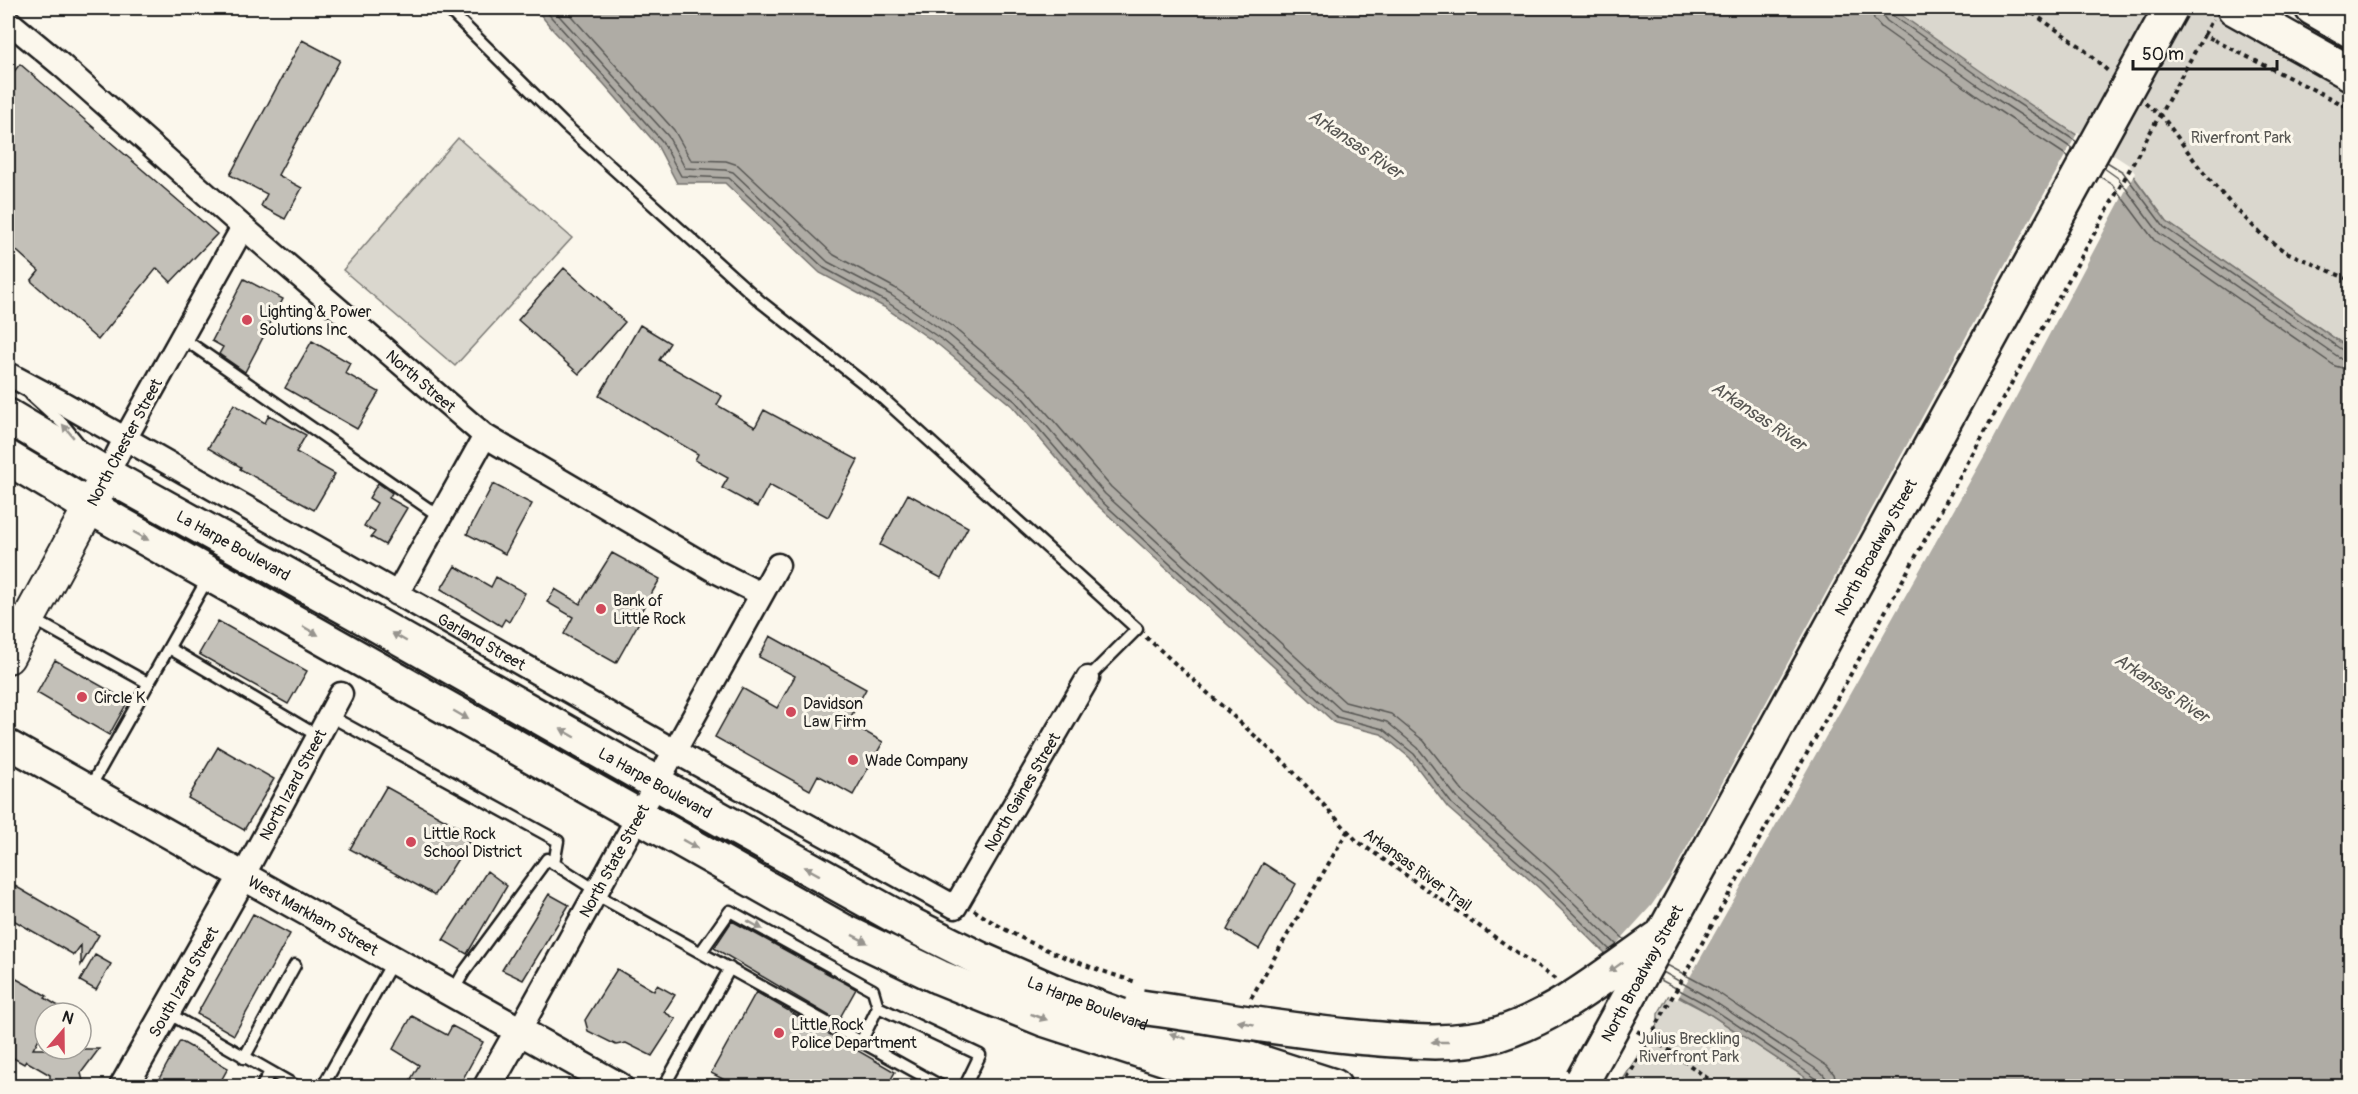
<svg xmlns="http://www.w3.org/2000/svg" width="2358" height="1094" viewBox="0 0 2358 1094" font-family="Pangolin,sans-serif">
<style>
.green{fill:#dad7ce;stroke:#7b7a75;stroke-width:1.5}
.water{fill:#afaca5;stroke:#74726e;stroke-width:1.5}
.pier{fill:#fbf7ec}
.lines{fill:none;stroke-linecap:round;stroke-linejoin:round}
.shore{stroke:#575653;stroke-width:1.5}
.building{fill:#c3c0b8;stroke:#1c1c1c;stroke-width:1.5}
.service-casing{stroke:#1c1c1c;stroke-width:15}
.minor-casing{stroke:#1c1c1c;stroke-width:27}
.tertiary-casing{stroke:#1c1c1c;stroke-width:32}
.secondary-casing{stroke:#1c1c1c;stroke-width:36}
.primary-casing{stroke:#1c1c1c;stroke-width:38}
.path{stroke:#1c1c1c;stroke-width:4;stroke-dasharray:4.5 4.5;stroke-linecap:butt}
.service{stroke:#fbf7ec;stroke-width:10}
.minor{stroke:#fbf7ec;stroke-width:22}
.tertiary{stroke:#fbf7ec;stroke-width:27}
.secondary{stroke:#fbf7ec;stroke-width:32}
.primary{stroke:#fbf7ec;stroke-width:33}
.primary-bridge-casing{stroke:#1c1c1c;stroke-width:38;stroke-linecap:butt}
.path-bridge{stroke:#1c1c1c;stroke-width:4;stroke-dasharray:4.5 4.5;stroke-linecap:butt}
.primary-bridge{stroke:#fbf7ec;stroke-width:33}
.oneway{fill:#97948e}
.poi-dot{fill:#d1495b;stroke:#fbf7ec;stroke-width:2}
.labels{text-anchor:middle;stroke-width:6;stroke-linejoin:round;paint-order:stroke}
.park-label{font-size:16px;fill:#555451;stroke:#fbf7ec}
.poi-label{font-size:16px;fill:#1c1c1c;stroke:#fbf7ec;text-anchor:start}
.street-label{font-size:16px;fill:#1c1c1c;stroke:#fbf7ec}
.water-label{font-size:18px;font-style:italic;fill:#575653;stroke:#fbf7ec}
</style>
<rect width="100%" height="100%" fill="#fbf7ec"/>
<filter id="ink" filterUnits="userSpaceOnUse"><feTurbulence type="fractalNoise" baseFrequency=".0167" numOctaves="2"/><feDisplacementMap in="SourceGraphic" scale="12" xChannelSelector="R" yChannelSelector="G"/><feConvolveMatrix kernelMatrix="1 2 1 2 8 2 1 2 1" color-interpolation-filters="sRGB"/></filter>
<g filter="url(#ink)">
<path class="green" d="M1891 8H2236L2350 72V349L2167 222 2127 167 1977 72Z
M458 138 572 238 455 366 343 270Z
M1670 993 1705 1011 1818 1086H1619L1658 1023V1014Z"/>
<path class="water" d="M535 8H1891L2002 86 2127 168 2167 222 2350 349V1086H1818L1705 1011 1606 954 1538 887 1448 808 1410 758 1381 734 1335 723 1095 503 1012 406 940 346 884 307 820 273 725 183H677L657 145 604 84 553 30Z"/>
<path class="pier" d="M2078 132 2129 165 2135 173 1991 444 1677 1000 1605 957 1651 906 1669 880Z"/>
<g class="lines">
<path class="shore" d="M543 8 662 141 681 176 729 178 824 268 887 302 944 341 1016 402 1099 499 1337 717 1383 729 1414 754 1452 804 1542 883 1610 950
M552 8 668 136 685 168 725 170 733 172 828 262 891 295 948 334 1021 396 1105 494 1341 710 1387 722 1418 748 1458 799 1547 877 1617 945
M564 8 674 130 691 160 726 161 738 165 834 255 895 288 953 327 1027 390 1111 487 1345 702 1391 714 1424 741 1464 792 1553 871 1625 940
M1872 8 1874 19 1882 28 1990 105 2069 157
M1881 8 1882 15 1887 21 1995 98 2073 149
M1889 8 1892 15 1999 91 2077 142
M2107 162 2123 172 2164 227 2345 352 2350 353
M2104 168 2118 178 2159 233 2340 358 2350 361
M2099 176 2112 184 2154 240 2335 366 2350 370
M1667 965 1717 992 1827 1066 1834 1074 1837 1086
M1663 972 1712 1000 1822 1073 1826 1078 1828 1086
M1659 979 1709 1006 1817 1079 1820 1086"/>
</g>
<path class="building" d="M302 40 340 60 278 175 302 188 285 219 261 206 267 194 230 175Z
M20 64 217 234 171 282 157 268 98 340 31 281 39 271 8 243V79Z
M564 268 625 322 579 374 518 320Z
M244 279 283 299 245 372 219 354 223 347 212 341Z
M640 325 670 343 659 360 722 396 717 405 755 427 764 410 858 460 828 517 769 485 757 507 722 488 728 478 695 460 698 454 599 396Z
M312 341 350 363 345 373 379 392 357 429 285 388Z
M234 404 265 423 269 415 306 435 296 452 335 474 314 510 240 469 241 467 208 448Z
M378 483 392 493 389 498 407 508 385 545 371 537 375 532 364 526 377 503 369 498Z
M493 484 532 504 505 554 467 534Z
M908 494 968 527 941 578 880 545Z
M612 553 660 579 640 613 643 615 616 663 564 634 573 617 547 602 555 589 580 604Z
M455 566 491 587 496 577 525 593 509 622 505 619 501 626 441 589Z
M218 621 307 671 288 704 199 654Z
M770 636 866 689 848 722 883 742 853 795 818 775 810 790 715 737 742 688 777 708 795 676 759 657Z
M55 660 128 701 109 735 37 693Z
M218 747 274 779 244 830 188 798Z
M386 787 473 835 435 895 350 849Z
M1263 863 1296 884 1259 949 1227 930Z
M487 871 507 886 467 954 443 940Z
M8 882 99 935 81 965V945L74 955 8 917Z
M549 894 569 905 523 980 502 970Z
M253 914 290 934 234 1035 197 1014Z
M732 921 856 989 838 1021 714 948Z
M95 955 111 964 96 990 80 981Z
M617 969 654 991 657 985 675 995 664 1012 676 1019 652 1056 626 1043 616 1045 588 1031 585 1020Z
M13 977 47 996 45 998 70 1013H45V1028L33 1049H99L81 1073 83 1081 59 1086 50 1079V1075L26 1061 24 1064 8 1055V987Z
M756 992 895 1072 887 1086H736L711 1073Z
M412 1016 447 1035 452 1026 483 1042 459 1086H407L419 1065 393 1049Z
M180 1041 228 1068 218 1086H155Z"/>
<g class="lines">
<defs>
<path id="service" d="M447 8 565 125 651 203 761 302 880 396 1137 629 1088 678
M181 337 439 516
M31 395 63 424 81 446
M33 619 148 683
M169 648 318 736
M330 716 558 841 554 864
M89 789 208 578
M595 894 941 1086
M701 952 730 911 873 990 878 1007
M452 993 464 972 547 859 597 891
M166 1012 296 1086
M861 1042 878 1007 980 1055 965 1086
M244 1058 295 965
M262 1086 270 1072
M323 1086 393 961
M664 1086 730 968"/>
<g id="minor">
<path id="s1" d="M8 21 60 64 243 227 485 436 717 572 761 594"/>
<path id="s2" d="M8 374 61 402 699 765 955 907 1088 678"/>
<path d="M107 475 125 439 243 227"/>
<path d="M397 594 485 436"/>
<path id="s3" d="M243 876 341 694"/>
<path id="s4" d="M519 1031 778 565"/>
</g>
<g id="tertiary">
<path id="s5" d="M8 744 618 1086"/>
<path id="s6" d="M124 1086 243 876"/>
<path d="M488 1086 519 1031"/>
</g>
<path id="secondary" d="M8 657 107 475"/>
<g id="primary">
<path d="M2234 8 2350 73"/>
<path d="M2312 8 2350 30"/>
<path id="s7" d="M8 416 107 475 365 618 686 800 904 921 980 959 1053 991 1163 1031 1334 1086"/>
<path d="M8 458 90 507 843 931 939 977 1043 1019 1249 1086"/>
</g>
</defs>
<use href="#service" class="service-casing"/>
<use href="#minor" class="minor-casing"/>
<use href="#tertiary" class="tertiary-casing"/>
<use href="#secondary" class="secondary-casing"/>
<use href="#primary" class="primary-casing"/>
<path class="path" d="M2025 8 2080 46 2108 71
M2204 35 2213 19
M2214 40 2350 108
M2145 103 2165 120 2202 171 2230 203 2261 234 2284 251 2350 280
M1146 637 1286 764 1357 841 1555 979
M974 910C1023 944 1079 964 1136 982
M1251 998 1348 830
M1637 1031 1669 1050 1718 1086"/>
<use href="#service" class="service"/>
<use href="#minor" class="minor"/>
<use href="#tertiary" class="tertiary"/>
<use href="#secondary" class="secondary"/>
<use href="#primary" class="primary"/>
<defs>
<g id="primary-bridge">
<path d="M1141 1007C1213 1017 1285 1030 1357 1037 1404 1041 1452 1047 1498 1034 1557 1016 1608 973 1658 938"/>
<path id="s8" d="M1583 1080 2171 8"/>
</g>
</defs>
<use href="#primary-bridge" class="primary-bridge-casing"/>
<path class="path-bridge" d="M1623 1086 2204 35 2214 40"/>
<use href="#primary-bridge" class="primary-bridge"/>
</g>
<defs><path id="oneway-solid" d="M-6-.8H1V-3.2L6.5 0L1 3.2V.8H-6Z" transform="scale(1.5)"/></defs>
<g class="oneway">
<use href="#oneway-solid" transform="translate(68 431) rotate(-130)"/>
<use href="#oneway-solid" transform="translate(141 536) rotate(29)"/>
<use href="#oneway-solid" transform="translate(311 631) rotate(29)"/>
<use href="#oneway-solid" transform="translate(399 637) rotate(-150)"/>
<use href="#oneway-solid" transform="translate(461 715) rotate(30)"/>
<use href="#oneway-solid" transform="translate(568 733) rotate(-150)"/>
<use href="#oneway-solid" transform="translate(690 844) rotate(29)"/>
<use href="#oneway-solid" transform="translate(812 871) rotate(-151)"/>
<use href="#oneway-solid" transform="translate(755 925) rotate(29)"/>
<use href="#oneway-solid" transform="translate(860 939) rotate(27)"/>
<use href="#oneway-solid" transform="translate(1616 967) rotate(145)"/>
<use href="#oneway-solid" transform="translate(1039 1017) rotate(20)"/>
<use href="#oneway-solid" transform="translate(1246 1023) rotate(-170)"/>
<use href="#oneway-solid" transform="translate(1178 1036) rotate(-162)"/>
<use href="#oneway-solid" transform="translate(1440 1042) rotate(180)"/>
</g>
</g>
<g class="poi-dot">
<circle cx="247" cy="320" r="6"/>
<circle cx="601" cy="609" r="6"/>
<circle cx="82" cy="697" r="6"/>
<circle cx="791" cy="712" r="6"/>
<circle cx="853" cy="760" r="6"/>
<circle cx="411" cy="842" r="6"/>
<circle cx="779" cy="1033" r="6"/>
</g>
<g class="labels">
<g class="park-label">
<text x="2241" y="143">Riverfront Park</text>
<text x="1689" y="1044">Julius Breckling<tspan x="1689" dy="18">Riverfront Park</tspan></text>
</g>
<g class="poi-label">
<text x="259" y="317">Lighting &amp; Power<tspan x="259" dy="18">Solutions Inc</tspan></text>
<text x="613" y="606">Bank of<tspan x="613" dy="18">Little Rock</tspan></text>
<text x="94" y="703">Circle K</text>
<text x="803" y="709">Davidson<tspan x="803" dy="18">Law Firm</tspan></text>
<text x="865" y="766">Wade Company</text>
<text x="423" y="839">Little Rock<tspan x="423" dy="18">School District</tspan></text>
<text x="791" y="1030">Little Rock<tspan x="791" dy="18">Police Department</tspan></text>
</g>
<g class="street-label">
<text dy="6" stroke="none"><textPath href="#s1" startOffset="548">North Street</textPath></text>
<text transform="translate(124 442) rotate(-62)" y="6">North Chester Street</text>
<text dy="6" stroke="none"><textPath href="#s7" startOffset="260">La Harpe Boulevard</textPath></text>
<text dy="6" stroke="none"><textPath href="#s8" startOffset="608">North Broadway Street</textPath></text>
<text dy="6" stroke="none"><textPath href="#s2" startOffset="544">Garland Street</textPath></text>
<text dy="6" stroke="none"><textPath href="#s7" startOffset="744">La Harpe Boulevard</textPath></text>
<text dy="6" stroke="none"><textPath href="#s3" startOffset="104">North Izard Street</textPath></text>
<text dy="6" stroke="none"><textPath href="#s2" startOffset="1220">North Gaines Street</textPath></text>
<text dy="6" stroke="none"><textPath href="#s4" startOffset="195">North State Street</textPath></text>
<text transform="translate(1418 869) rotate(36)" y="6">Arkansas River Trail</text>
<text dy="6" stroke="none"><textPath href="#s5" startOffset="350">West Markham Street</textPath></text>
<text dy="6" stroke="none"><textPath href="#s8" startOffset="122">North Broadway Street</textPath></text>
<text dy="6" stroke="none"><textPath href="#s6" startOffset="120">South Izard Street</textPath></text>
<text dy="6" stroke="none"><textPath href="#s7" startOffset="1230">La Harpe Boulevard</textPath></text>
</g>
<g class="water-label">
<text transform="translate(1356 144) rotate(34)" y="6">Arkansas River</text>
<text transform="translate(1759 416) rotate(34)" y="6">Arkansas River</text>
<text transform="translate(2162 688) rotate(34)" y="6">Arkansas River</text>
</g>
</g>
<rect width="2358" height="1094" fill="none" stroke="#fbf7ec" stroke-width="30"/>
<rect x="15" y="15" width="2328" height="1064" fill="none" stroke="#1c1c1c" stroke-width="2" filter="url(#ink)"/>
<g transform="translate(63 1031) rotate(20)"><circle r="28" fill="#fbf7ec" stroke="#a29f99" stroke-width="1.5"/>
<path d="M0-4.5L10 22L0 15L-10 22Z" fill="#d1495b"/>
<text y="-9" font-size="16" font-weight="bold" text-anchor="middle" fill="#1c1c1c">N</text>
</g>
<path d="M2133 60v9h144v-9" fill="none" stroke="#1c1c1c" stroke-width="3"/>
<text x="2142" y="60" font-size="18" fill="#1c1c1c" stroke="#fbf7ec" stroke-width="4.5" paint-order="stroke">50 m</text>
</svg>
